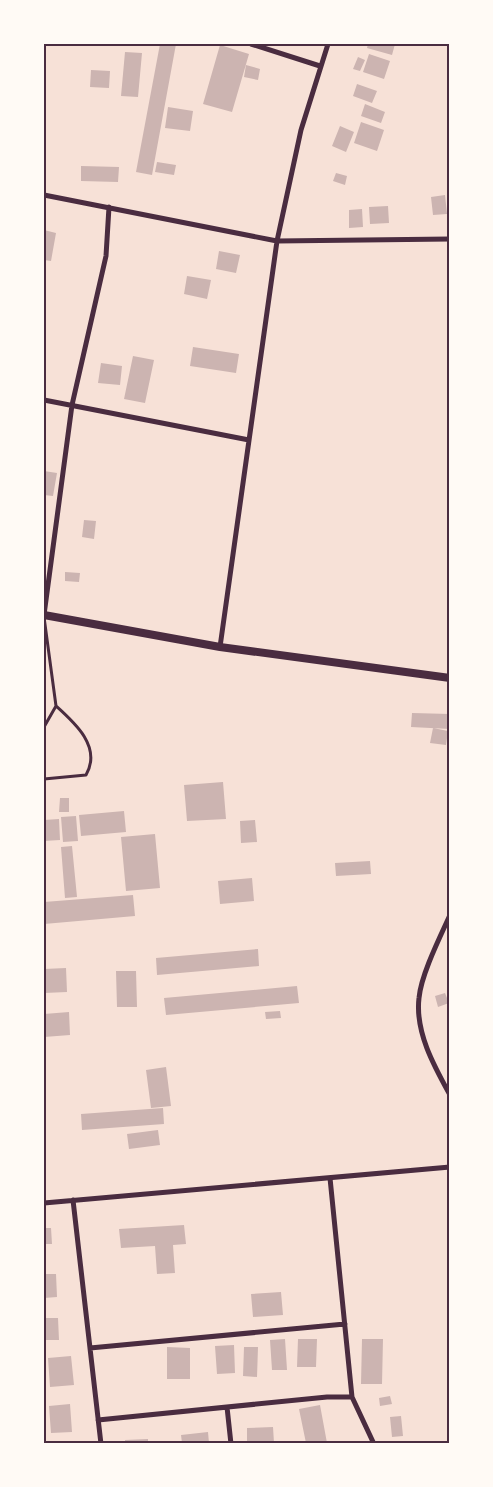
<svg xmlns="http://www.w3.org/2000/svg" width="493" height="1487" viewBox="0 0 493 1487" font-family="'Roboto Serif',serif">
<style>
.building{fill:#ccb4b1}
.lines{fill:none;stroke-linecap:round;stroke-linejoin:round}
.service{stroke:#4a2c40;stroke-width:3}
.minor{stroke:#4a2c40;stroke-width:5}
.secondary{stroke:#4a2c40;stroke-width:8}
.neatline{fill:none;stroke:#4a2c40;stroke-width:2}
</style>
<rect width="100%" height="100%" fill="#f7e1d7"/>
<path class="building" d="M160 44H176L152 175 136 172Z
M368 44H395L392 55 367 48Z
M220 45 249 54 232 112 203 104Z
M125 52 142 53 138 97 121 96Z
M369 54 390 61 384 79 363 72Z
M358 57 365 60 360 71 353 69Z
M246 65 260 69 258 80 244 77Z
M91 70 110 71 109 88 90 87Z
M357 84 377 91 372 103 353 96Z
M365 104 385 112 381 123 361 116Z
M168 107 193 111 190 131 165 128Z
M361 122 384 130 377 151 354 143Z
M340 126 354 132 346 152 332 146Z
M157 162 176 165 174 175 155 172Z
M81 166 119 167 118 182 81 181Z
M336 173 347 176 345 185 333 181Z
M445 195 447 214 433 215 431 197Z
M388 206 389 223 370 224 369 207Z
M362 209 363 227 349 228V210Z
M44 230 56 233 51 261 44 260Z
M219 251 240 255 236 273 216 269Z
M187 276 211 280 207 299 184 294Z
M193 347 239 354 236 373 190 366Z
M133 356 154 360 145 403 124 399Z
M101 363 122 366 120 385 98 383Z
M44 471 57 473 53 496 44 495Z
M84 520 96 521 94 539 82 537Z
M65 572 80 573 79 582 65 581Z
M412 713 450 714V729L411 727Z
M433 728 448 731 446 745 430 743Z
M223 782 226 819 187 821 184 785Z
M60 798H69V812H59Z
M124 811 126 832 81 836 79 815Z
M76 816 78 841 63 842 61 817Z
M59 819 60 840 44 841V820Z
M255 820 257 842 241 843 240 821Z
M155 834 160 888 126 891 121 837Z
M72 846 77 897 65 898 61 847Z
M370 861 371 874 336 876 335 863Z
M252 878 254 901 220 904 218 881Z
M133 895 135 916 44 924V902Z
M258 949 259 966 157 975 156 958Z
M66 968 67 992 44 993V969Z
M116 971H136L137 1007H117Z
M297 986 299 1003 166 1015 164 998Z
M445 993 449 1003 438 1007 435 996Z
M280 1011 281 1018 266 1019 265 1012Z
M69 1012 70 1035 44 1037V1014Z
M166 1067 171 1106 151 1108 146 1070Z
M163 1108 164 1124 82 1130 81 1114Z
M158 1130 160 1145 129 1149 127 1134Z
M184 1225 186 1244 173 1245 175 1273 157 1274 155 1246 121 1248 119 1229Z
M44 1228H51L52 1244H44Z
M44 1274H56L57 1297 44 1298Z
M281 1292 283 1315 253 1317 251 1294Z
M44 1318H58L59 1340H45Z
M285 1339 287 1370H272L270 1340Z
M298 1339H317L316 1367H297Z
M362 1339H383L382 1384H361Z
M234 1345 235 1373 217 1374 215 1346Z
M167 1347 190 1348V1379H167Z
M244 1347H258L257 1377 243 1376Z
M71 1356 74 1385 50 1387 48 1358Z
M390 1396 392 1404 380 1406 379 1398Z
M70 1404 72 1432 51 1433 49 1406Z
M320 1405 327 1443H306L299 1409Z
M401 1416 403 1436 392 1437 390 1417Z
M273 1427 274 1443H247V1428Z
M208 1432 209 1443H182L181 1435Z
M148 1439V1443H125V1440Z"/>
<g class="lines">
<path class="service" d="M44 617 56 706
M44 727 56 706C75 723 102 747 86 775L44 779"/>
<path class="minor" d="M251 44 320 66
M44 195 277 241 450 239
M44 400 249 440
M44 615 72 405 106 256 109 207
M220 647 277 241 301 130 328 44
M450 915C440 937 421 975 419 998 415 1032 434 1066 450 1095
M330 1178 352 1397 374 1444
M73 1200 101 1444
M44 1203 450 1167
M90 1348 345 1324
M227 1407 231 1444
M98 1420 327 1397H352"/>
<path class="secondary" d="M44 615 220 647 450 678"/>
</g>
<rect width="493" height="1487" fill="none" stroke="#fffaf5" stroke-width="90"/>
<rect x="45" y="45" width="403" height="1397" class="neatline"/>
</svg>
